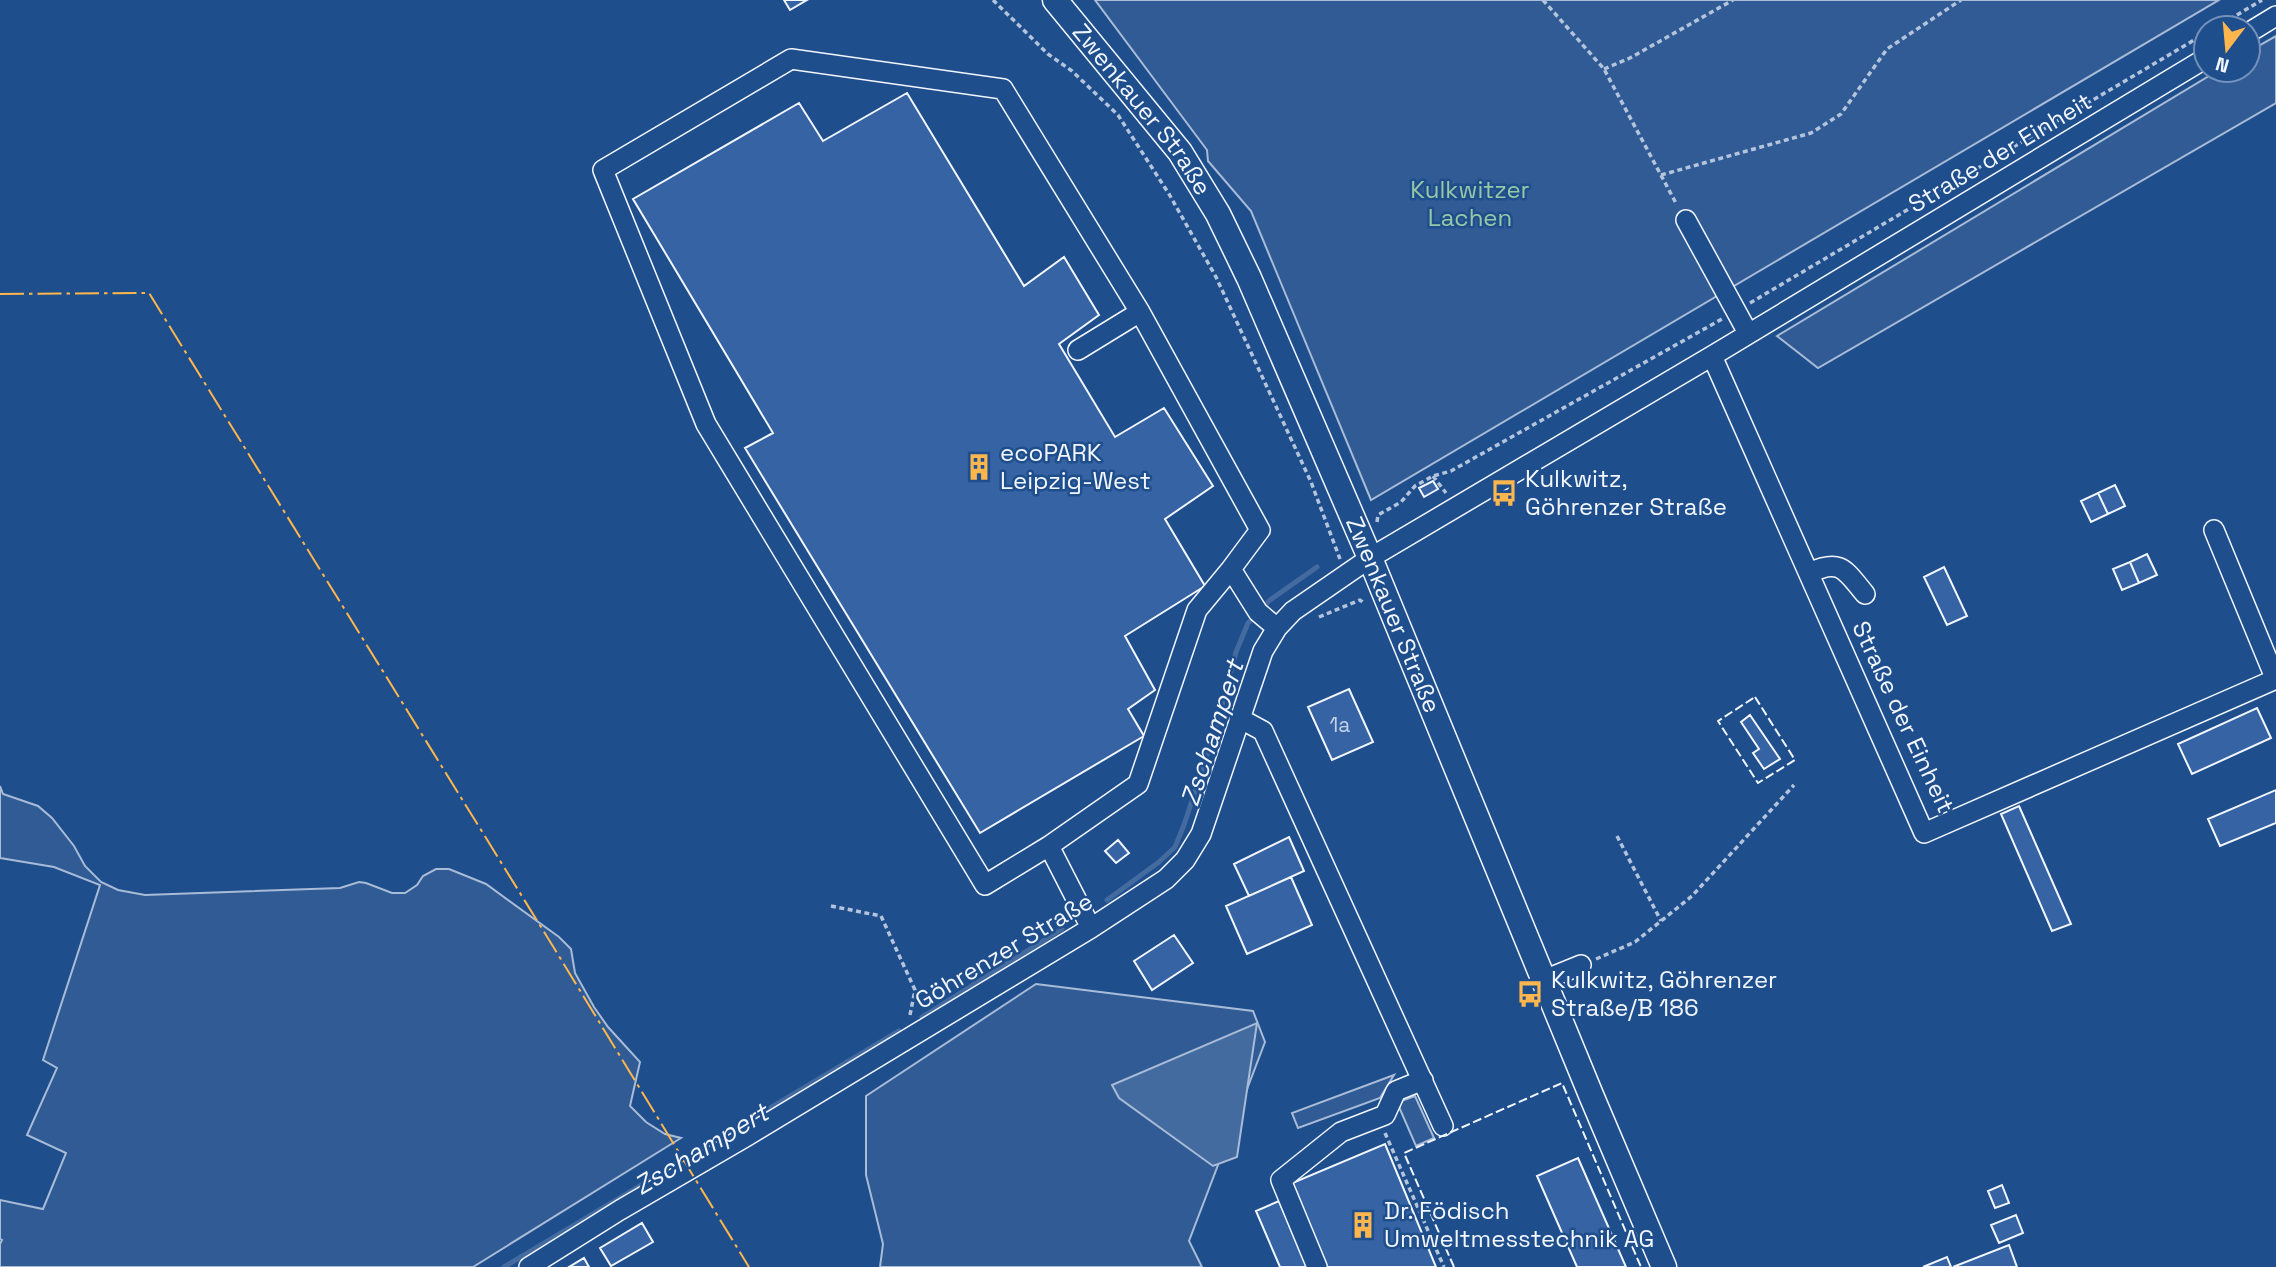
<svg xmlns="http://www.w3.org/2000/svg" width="2276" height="1267" viewBox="0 0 2276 1267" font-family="'Space Grotesk',sans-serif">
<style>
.built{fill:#305b95;stroke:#a8bbd7;stroke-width:2}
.water{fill:#446ba0;stroke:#a8bbd7;stroke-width:2}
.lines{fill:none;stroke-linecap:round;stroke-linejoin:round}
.stream{stroke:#446ba0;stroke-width:5}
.building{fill:#3563a3;stroke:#f2f6ff;stroke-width:2}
.minor-casing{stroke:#f2f6ff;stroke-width:22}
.major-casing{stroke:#f2f6ff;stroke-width:27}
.path{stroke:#b3c4dc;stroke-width:3.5;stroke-dasharray:5 3.5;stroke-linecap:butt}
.minor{stroke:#1f4e8c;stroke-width:19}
.major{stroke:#1f4e8c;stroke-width:24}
.fence{stroke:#f2f6ff;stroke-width:2;stroke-dasharray:9 3.5;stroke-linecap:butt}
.power{stroke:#ffb74d;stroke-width:2;stroke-dasharray:24 5 3.5 5;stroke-linecap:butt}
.labels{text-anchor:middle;stroke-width:5;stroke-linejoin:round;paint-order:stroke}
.number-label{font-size:21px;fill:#c3d1e8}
.street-label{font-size:24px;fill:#f2f6ff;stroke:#1f4e8c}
.park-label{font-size:24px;fill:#97c8a6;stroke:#1f4e8c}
.poi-label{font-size:24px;fill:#f2f6ff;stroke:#1f4e8c;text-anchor:start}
.water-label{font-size:26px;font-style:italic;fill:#f2f6ff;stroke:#1f4e8c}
</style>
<rect width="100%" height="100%" fill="#1f4e8c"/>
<path class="built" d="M1095 0H2219L1371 500 1251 211 1208 161 1207 150Z
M2276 36V103L1818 368 1777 336 2219 70H2248V52Z
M0 786 3 794 38 806 52 818 74 846 85 866 101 882 118 890 145 895 340 888 359 882 366 883 392 893H405L417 885 423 876 436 869H449L486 884 559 937 571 949 575 973 594 1007 608 1027 640 1062 630 1106 646 1122 665 1134 681 1138 473 1267H0V1244L2 1240 0 1239V1200L43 1209 66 1153 27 1135 57 1068 43 1060 100 885 54 867 0 858Z
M1036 984 1253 1011 1265 1042 1189 1241 1202 1267H880L883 1244 866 1175V1096Z
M1394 1075 1380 1098 1298 1128 1292 1113Z
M1415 1096 1434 1138 1416 1146 1399 1107 1401 1101Z"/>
<path class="water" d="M1257 1023 1237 1157 1213 1166 1119 1098 1112 1085Z"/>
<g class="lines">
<path class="stream" d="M1261 609 1270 600 1317 567
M1107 900 1159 862 1175 847 1184 825 1215 731 1236 652 1248 623 1255 616
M922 1017 1062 929
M504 1267 899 1031"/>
</g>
<path class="building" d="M784 0H807L790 10Z
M907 93 1024 286 1064 257 1099 315 1059 344 1115 437 1164 408 1213 486 1165 519 1205 586 1125 636 1155 690 1128 709 1144 736 980 833 745 448 773 433 633 199 799 103 823 141Z
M1433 481 1438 489 1424 497 1419 488Z
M2115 485 2125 506 2108 514 2098 493Z
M2098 493 2108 514 2091 522 2081 501Z
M2147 554 2157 575 2139 583 2130 562Z
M2130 562 2139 583 2122 590 2113 569Z
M1944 567 1967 616 1947 625 1924 577Z
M1349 689 1373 742 1332 760 1308 707Z
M2257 708 2271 738 2192 774 2178 744Z
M1750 715 1780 759 1764 769 1753 753 1759 749 1741 722Z
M2276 790V823L2220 846 2208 819Z
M2019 806 2071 924 2052 931 2001 814Z
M1289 837 1304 871 1249 896 1234 864Z
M1118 840 1129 853 1116 863 1105 851Z
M1291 877 1312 925 1247 954 1226 906Z
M1174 935 1193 963 1152 990 1134 961Z
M1385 1144 1436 1267H1325L1290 1184Z
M1578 1158 1626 1267H1577L1537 1176Z
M2002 1185 2009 1203 1995 1208 1988 1191Z
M1279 1201 1307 1267H1280L1256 1211Z
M2016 1215 2023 1233 1999 1243 1991 1225Z
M642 1223 653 1242 611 1266 600 1248Z
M2009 1245 2017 1267H1953Z
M1947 1257 1951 1267H1923Z
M584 1258 589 1267H569Z"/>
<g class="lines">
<defs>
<path id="minor" d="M2248 33 2276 16
M1686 220 1748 333
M1078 350 1140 312 1260 530 1231 569 1258 612 1277 628
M1712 356 1924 833 2276 679
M2214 530 2276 680
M1809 573C1841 558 1845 570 1865 594
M1239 718 1263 731 1443 1126
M1049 846 1138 784 1197 610 1231 569
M1091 928 1049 846 985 885 706 424 603 170 791 59 1003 89 1140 312
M1544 980 1581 965
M529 1267 620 1210 747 1136 1091 928 1166 879 1185 860 1201 834 1263 651 1277 628 1293 611 1370 558 1712 356 2206 58
M1317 1267 1281 1180 1341 1132 1385 1115 1396 1091 1423 1080"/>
<g id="major">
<path id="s1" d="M1055 0 1180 152 1218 214 1249 278 1370 558 1591 1095 1664 1267"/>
</g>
</defs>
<use href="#minor" class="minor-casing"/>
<use href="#major" class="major-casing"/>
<path class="path" d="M993 0 1048 54 1072 71 1118 115 1169 194 1216 277 1311 482 1340 559
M1543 0 1604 69 1677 205
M2215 28 2262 0
M1604 69 1630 58 1733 0
M1661 175 1811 133 1841 114 1887 49 1961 0
M1750 303 2206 33
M1433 476 1446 493
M1377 522 1378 515 1401 502 1415 486 1433 476 1451 471 1722 319
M1319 617 1360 600 1365 604
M1617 836 1661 921
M831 906 881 916 915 990 910 1015
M1596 959 1635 942 1692 896 1794 785
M1385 1133 1444 1267"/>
<use href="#minor" class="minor"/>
<use href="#major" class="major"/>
<path class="fence" d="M1755 697 1795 760 1758 783 1718 721Z
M1454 1267 1404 1153 1562 1083 1641 1267"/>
<path class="power" d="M0 294 149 293 554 948 749 1267"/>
</g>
<defs>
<symbol id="building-bare" viewBox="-9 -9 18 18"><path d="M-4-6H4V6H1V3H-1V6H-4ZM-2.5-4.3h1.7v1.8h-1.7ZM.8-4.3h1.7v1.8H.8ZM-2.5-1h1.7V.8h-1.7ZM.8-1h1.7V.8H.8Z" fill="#ffb74d" stroke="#1f4e8c" stroke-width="2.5" paint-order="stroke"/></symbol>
<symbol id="bus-bare" viewBox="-9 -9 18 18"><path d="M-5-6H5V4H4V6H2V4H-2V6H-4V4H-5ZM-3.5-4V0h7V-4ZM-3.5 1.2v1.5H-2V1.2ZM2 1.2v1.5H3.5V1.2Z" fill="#ffb74d" stroke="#1f4e8c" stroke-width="2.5" paint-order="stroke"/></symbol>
</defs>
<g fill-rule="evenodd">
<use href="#building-bare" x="960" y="448" width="38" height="38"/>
<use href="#bus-bare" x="1485" y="474" width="38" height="38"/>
<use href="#bus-bare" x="1511" y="975" width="38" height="38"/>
<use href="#building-bare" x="1344" y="1206" width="38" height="38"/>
</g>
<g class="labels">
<g class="number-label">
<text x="1340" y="732">1a</text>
</g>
<g class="street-label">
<text dy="8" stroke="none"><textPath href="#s1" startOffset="140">Zwenkauer Straße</textPath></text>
<text transform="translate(2000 153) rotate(-31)" y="8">Straße der Einheit</text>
<text dy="8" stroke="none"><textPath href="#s1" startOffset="707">Zwenkauer Straße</textPath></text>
<text transform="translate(1903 717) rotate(65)" y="8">Straße der Einheit</text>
<text transform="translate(1004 951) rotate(-31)" y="8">Göhrenzer Straße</text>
</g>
<g class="park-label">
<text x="1470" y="198">Kulkwitzer<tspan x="1470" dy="28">Lachen</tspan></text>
</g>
<g class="poi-label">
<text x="1000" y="461">ecoPARK<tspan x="1000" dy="28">Leipzig-West</tspan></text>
<text x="1525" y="487">Kulkwitz,<tspan x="1525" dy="28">Göhrenzer Straße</tspan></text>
<text x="1551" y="988">Kulkwitz, Göhrenzer<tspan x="1551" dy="28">Straße/B 186</tspan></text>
<text x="1384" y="1219">Dr. Födisch<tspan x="1384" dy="28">Umweltmesstechnik AG</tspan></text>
</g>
<g class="water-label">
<text transform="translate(1212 733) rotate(-72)" y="9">Zschampert</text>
<text transform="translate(701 1149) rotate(-31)" y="9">Zschampert</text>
</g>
</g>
<g transform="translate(2227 49) rotate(196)"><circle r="33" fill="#1f4e8c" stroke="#7391ba" stroke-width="2"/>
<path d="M0-5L12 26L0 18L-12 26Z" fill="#ffb74d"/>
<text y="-10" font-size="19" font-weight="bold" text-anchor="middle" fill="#f2f6ff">N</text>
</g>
</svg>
